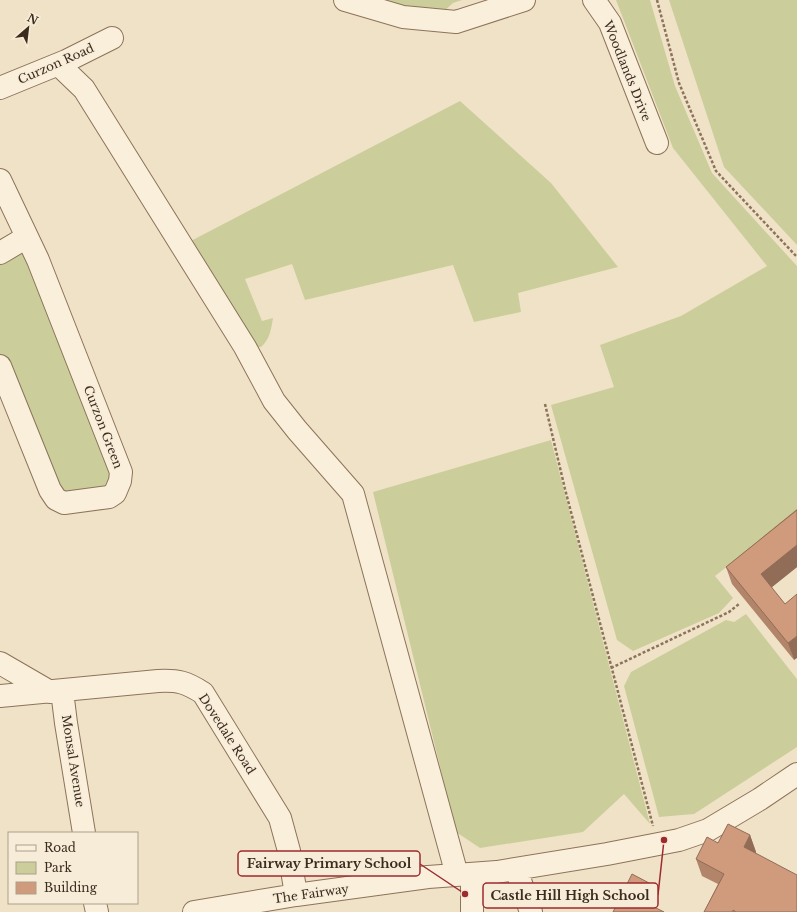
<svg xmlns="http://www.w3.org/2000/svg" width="797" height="912" viewBox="0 0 797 912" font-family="'Libre Baskerville',serif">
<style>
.green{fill:#cbce9a}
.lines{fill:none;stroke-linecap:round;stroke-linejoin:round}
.minor-casing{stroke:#8c735b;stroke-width:24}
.path{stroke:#8c735b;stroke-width:2.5;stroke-dasharray:3 2;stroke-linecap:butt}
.minor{stroke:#faefdb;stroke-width:22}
.wall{fill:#b2856b}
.shaded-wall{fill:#916c57}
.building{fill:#cf9b7c;stroke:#916c57}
.labels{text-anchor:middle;stroke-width:3;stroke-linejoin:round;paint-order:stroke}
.street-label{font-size:12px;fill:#3c2c1f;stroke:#f7ecd7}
.leader{fill:none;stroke:#9d2a2f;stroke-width:1.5}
.callout-dot{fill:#9d2a2f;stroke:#f7ecd7;stroke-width:1.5}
.callout{fill:#f7ecd7;stroke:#9d2a2f;stroke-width:1.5}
.callout-label{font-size:13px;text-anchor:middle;font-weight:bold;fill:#3c2c1f}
</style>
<rect width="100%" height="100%" fill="#f0e2c7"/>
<path class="green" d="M378 0H462L453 3 442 13 402 7Z
M616 0H650L675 86 712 173 797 266V512L715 576 733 598 719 613 633 651 617 640 551 405 614 387 600 345 681 316 767 266 673 148Z
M669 0H797V245L724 167Z
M460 101 551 183 618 267 518 293 521 312 474 322 453 265 305 300 292 264 245 279 262 321 273 318C271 330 270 339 261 347H253L187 243Z
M27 237 120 481 64 503 0 366V253Z
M551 440 650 824 624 794 583 832 480 848 456 832 373 492Z
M746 614 797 679V747L694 814 659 817 624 686 631 672 726 620 734 622Z"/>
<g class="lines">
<defs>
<path id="minor" d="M345 0 403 17 456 22 524 0
M594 0 610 23 657 143
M59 65 84 89 245 347 274 401 297 430 353 494 457 875
M0 88 66 61 112 38
M0 180 38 260 121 472 120 481 115 493 109 497 64 503 56 499 50 490 0 366
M0 253 27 237
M0 663 50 692
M63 690V699L66 723 84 833
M0 696 158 681C178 680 186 682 203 693L280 818 289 851 296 895
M516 869 531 912
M95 903 97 912
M194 912 296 895 428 877 497 872 607 854 679 840 708 830 760 799 797 774
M472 912V874"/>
</defs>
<use href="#minor" class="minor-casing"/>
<path class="path" d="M657 0 679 83 716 171 797 257
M545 404 565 489 653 826
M611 668 729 612 739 604"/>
<use href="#minor" class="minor"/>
</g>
<path class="wall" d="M797 509V567L772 587 794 660 732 584 726 567Z
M750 835 756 852V853L797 912H704L718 884 702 876 696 859 718 843Z"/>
<path class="shaded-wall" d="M797 545V567L767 591 761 574Z
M797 636V658L794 660 788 643Z
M750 835 756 852 750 864 744 847Z
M651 884 657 901 651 912 642 901Z"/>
<path class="building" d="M797 510V545L761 574 785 604 797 594V636L788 643 726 567Z
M728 824 750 835 744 847 797 875V912H736L733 910V912H704L724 874 696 859 707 837 718 843Z
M632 874 651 884 642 901 664 912H613Z"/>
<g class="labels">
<g class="street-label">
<text transform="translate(56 64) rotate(-24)" y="4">Curzon Road</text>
<text transform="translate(627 71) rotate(68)" y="4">Woodlands Drive</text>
<text transform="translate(103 427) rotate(69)" y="4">Curzon Green</text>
<text transform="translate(227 734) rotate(57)" y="4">Dovedale Road</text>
<text transform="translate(73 761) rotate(81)" y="4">Monsal Avenue</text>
<text transform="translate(311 894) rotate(-8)" y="4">The Fairway</text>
</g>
</g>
<path class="leader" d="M465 894L420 864M664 840L658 895"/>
<g class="callout-dot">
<circle cx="465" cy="894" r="4"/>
<circle cx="664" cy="840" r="4"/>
</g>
<g class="callout">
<rect x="238" y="851" width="182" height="25" rx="4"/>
<rect x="483" y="883" width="175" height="25" rx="4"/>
</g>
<g class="callout-label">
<text x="329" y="868">Fairway Primary School</text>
<text x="570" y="900">Castle Hill High School</text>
</g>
<rect x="8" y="832" width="130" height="72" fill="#f7ecd7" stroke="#ac9f8d"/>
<rect x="16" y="845" width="20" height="6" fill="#faefdb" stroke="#ac9f8d"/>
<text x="44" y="852" font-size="12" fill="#3c2c1f">Road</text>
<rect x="16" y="862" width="20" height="12" fill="#cbce9a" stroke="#ac9f8d"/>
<text x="44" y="872" font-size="12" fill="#3c2c1f">Park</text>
<rect x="16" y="882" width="20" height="12" fill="#cf9b7c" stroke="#ac9f8d"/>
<text x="44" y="892" font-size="12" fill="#3c2c1f">Building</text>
<g transform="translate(28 28) rotate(28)" stroke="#f7ecd7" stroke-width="3" paint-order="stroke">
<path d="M0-3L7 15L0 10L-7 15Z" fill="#3c2c1f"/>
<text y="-6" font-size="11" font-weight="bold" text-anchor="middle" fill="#3c2c1f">N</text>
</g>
</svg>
